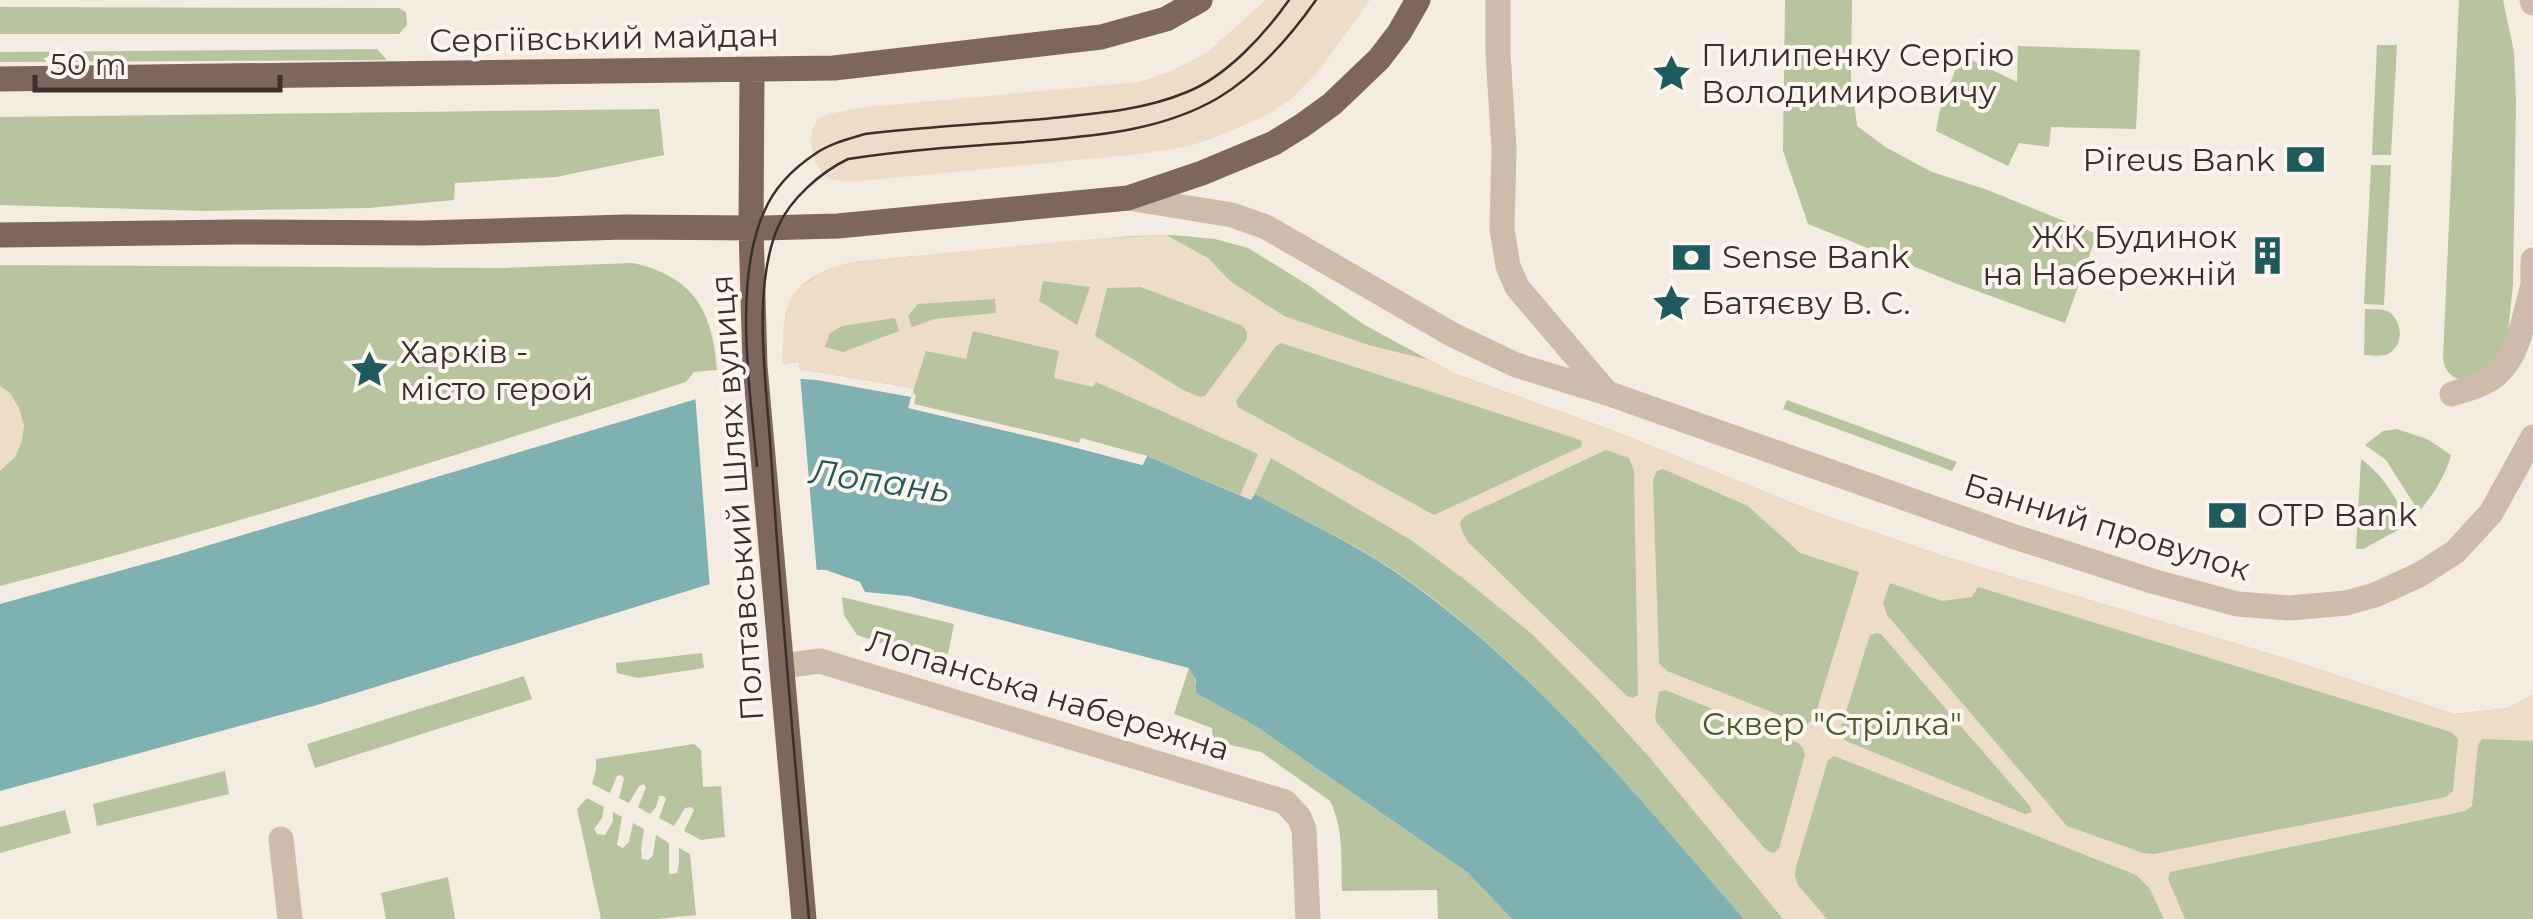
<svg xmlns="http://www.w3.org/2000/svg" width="2533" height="919" viewBox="0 0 2533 919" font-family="Montserrat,sans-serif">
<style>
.green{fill:#b8c4a0}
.plaza{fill:#ecdcc8;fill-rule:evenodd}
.water{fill:#7fb0b2}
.pier{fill:#f4ebe1}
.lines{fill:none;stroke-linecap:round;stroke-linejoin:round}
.minor{stroke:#cdbbac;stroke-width:25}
.tertiary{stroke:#cdbbac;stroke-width:25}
.primary{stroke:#7d675c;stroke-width:25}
.tram{stroke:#3b302b;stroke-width:2.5}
.labels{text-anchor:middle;stroke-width:8;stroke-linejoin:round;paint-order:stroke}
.street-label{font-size:32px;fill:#3b302b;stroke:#fbf5ee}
.poi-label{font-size:32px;fill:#3b302b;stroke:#fbf5ee;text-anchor:start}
.park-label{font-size:32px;fill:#4a5a2e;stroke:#fbf5ee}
.water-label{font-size:35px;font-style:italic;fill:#1f5a5e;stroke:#fbf5ee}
</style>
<rect width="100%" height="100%" fill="#f4ebe1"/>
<path class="green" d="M1785 0H1852L1851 78 1857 126 1887 148 1932 172 1985 189 2097 234 2065 323 1955 283 1808 224 1783 151Z
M2459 0H2503L2514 52 2516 102 2513 285 2506 351 2467 382C2452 378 2445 373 2443 358Z
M0 7 399 8 406 12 407 25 399 34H0Z
M2377 45H2397L2391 155H2372Z
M2018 46 2140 50 2136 129 2051 127 2049 147 2019 143 2008 166 1936 131 1940 110 1961 55 2017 82Z
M377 49 387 60 0 62V52Z
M659 109 664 155 556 177 455 183 454 200 369 208 206 211 0 205V117Z
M2371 165H2391L2384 305 2364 304Z
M1173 235 1215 239 1248 248 1308 285 1363 324 1453 373 1611 430 1812 511 1946 557 2294 661 2454 714 2509 708 2533 694V919H1744C1640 799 1538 673 1408 580 1361 546 1306 522 1255 494L1252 500 1147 456 1081 438 1077 447 908 408 914 388 800 369 799 362 783 364C783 299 787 281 853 262L1132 236Z
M633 263C693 276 713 311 717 370L694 372 686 382C459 454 231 527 0 586V265L504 268Z
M2365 309C2373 310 2383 308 2389 312 2403 322 2404 346 2388 354 2381 357 2372 355 2364 355Z
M1787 400 1957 462 1952 471 1783 409Z
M2397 429 2427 439 2451 455C2445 478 2433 494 2419 512L2386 460 2365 445 2383 431Z
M2361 459C2384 476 2397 499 2409 524L2363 549H2356Z
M842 597 954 624 948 654 932 660 857 635 844 615Z
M702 653 704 668 638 678 617 673 616 663Z
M1189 668 1194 674 1196 684 1203 697 1254 725 1467 872 1512 919H1438L1437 890 1342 891C1341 861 1344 829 1330 801L1261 752 1213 741 1212 728 1174 714Z
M524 676 532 699 315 768 307 744Z
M694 744 701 750 703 787 721 786 725 837 701 840 684 831 694 810 691 807 685 808 674 826 659 818 666 799 664 796H659L656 807 650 814 638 807 646 788 644 784 639 786 629 803 619 798 624 779 622 775 617 776 610 793 592 784 596 770V759Z
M225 771 229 794 97 826 93 804Z
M587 798 604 807 602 818 594 829 597 834 605 835 613 821V812L622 817 617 845 623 848 629 842 633 823 644 829 641 850 642 859 648 860 653 855 656 835 669 843V874L677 873 679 863V848L690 854 696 915 656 919H601L577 809Z
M65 810 71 833 0 853V827Z
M448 877 455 919H386L381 893Z"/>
<path class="plaza" d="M1266 0H1370L1321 68 1292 98 1269 114 1214 138 1189 146 1139 154 850 182 827 178 819 169 814 158 811 143 812 130 818 119 828 114 866 107 1140 82 1171 71 1205 54Z
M1166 235 1208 258 1230 281 1284 316 1369 345 1429 360 1453 373 1611 430 1812 511 1946 557 2294 661 2454 714 2509 708 2533 694V741L2482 739 2478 745 2472 806 2465 811 2170 872 2168 879 2185 919H2164L2150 889 2136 875 1834 756 1828 760 1796 867 1795 876 1798 885 1827 919H1783L1650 758 1592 694 1532 634 1464 579 1411 540 1271 458 1252 500 1240 495 1258 454 1096 382 1093 387 1054 378 1059 351 973 331 966 359 926 351 914 388 800 369 799 362 783 364V328L789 303 798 288 827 269 853 262 1091 239ZM1043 281 1090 287 1077 325 1039 301ZM1141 287 1243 326 1247 332V339L1205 396 1200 397 1183 390 1095 336 1107 288ZM995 299 996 313 934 319 912 327 908 316 918 304ZM895 318 899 331 843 352 825 347 830 333 842 326ZM1281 343 1571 437 1582 441 1581 447 1434 515 1238 407 1236 401 1276 346ZM1606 450 1629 458 1634 471 1638 695 1633 698 1627 696 1468 542 1462 531 1460 522 1465 516ZM1663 469 1748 506 1800 553 1859 572 1814 719 1807 724 1800 723 1667 671 1659 663 1653 480 1657 471ZM1890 583 1942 601 1972 597 1978 587 2451 732 2458 739 2453 791 2446 797 2154 854 2143 853 2067 826 1887 615 1883 603ZM1877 633 1881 634 2030 806 2032 812 2025 814 1846 741 1841 737 1840 731 1870 635ZM1665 690 1798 743 1803 748 1805 755 1779 849 1773 853 1766 850 1656 722 1655 716 1659 692Z
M0 386 10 393 19 408 24 425 22 441 15 457 0 471Z"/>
<path class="water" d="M770 377 817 380 911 397 909 408 1058 443 1142 465 1147 456 1251 500 1255 494C1306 522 1360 546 1407 580 1538 673 1640 799 1744 919H1512L1467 872 1254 725 1203 697 1196 692V680L1189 668 908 596 865 592 860 582 826 570 762 568 317 705 0 791V604L173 556Z"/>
<path class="pier" d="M769 372 800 374 817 574 763 573 710 589 695 393Z
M913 392 916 396 914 404 1060 438 1140 459 1142 454 1147 456 1143 465 1058 443 908 408Z"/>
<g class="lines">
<path class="minor" d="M2532 0 2533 3
M2533 260V305
M781 666 820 661 1285 802 1299 817 1304 829 1308 919
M281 839 290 919"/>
<path class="tertiary" d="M1498 0V53L1504 149 1502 229 1508 266 1517 287 1607 393
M1128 198 1232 215 1266 227 1453 335 1516 365 1607 393 2012 536 2152 581 2237 604 2290 608 2346 603 2375 595 2419 575 2455 552 2491 513 2533 437
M2452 394C2464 390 2478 387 2489 380 2519 361 2523 320 2532 289"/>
<path class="primary" d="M752 71 751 228 755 366 804 919
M0 79 834 68 1101 37 1166 19 1200 0
M0 235 235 232 423 233 625 227 759 228 838 226 1128 198 1202 173 1274 143 1303 125 1332 104 1379 59 1399 33 1418 0"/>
<path class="tram" d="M757 466C750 392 733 281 764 212 774 188 794 168 815 154 829 144 848 139 865 134 924 127 984 124 1043 119 1091 114 1142 111 1187 92 1227 76 1265 34 1289 0
M809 919C795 764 781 610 771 455 767 388 751 289 778 227 790 199 821 172 848 159 906 150 966 146 1025 142 1091 136 1160 132 1218 98 1258 74 1290 37 1316 0"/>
</g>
<defs>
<symbol id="sight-bare" viewBox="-9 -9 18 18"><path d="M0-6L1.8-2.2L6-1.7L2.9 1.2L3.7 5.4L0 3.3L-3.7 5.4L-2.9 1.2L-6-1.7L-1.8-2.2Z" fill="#1f5a5e" stroke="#fbf5ee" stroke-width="2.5" paint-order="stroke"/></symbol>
<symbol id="bank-bare" viewBox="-9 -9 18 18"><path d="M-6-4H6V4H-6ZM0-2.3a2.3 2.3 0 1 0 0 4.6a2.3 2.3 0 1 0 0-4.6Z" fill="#1f5a5e" stroke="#fbf5ee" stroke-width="2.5" paint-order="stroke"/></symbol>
<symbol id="building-bare" viewBox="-9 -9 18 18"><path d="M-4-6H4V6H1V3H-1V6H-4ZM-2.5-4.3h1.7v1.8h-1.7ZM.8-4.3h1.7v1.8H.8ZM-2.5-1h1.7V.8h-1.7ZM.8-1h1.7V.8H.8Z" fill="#1f5a5e" stroke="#fbf5ee" stroke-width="2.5" paint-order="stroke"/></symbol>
</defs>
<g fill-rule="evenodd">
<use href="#sight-bare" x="1644" y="46" width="55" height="55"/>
<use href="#bank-bare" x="2278" y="132" width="55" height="55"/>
<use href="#building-bare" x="2240" y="228" width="55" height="55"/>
<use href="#bank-bare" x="1664" y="230" width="55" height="55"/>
<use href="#sight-bare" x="1644" y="276" width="55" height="55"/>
<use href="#sight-bare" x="342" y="342" width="55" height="55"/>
<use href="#bank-bare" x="2200" y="488" width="55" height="55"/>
</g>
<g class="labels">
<g class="street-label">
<text transform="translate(604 38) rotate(-1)" y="11">Сергіївський майдан</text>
<text transform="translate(737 498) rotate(-94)" y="11">Полтавський Шлях вулиця</text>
<text transform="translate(2107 527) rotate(17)" y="11">Банний провулок</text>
<text transform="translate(1048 695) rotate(17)" y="11">Лопанська набережна</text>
</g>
<g class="poi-label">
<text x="1701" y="66">Пилипенку Сергію<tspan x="1701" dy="37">Володимировичу</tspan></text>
<text x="2275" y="171" text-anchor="end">Pireus Bank</text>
<text x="2237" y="248" text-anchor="end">ЖК Будинок<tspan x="2237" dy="37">на Набережній</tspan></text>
<text x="1722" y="268">Sense Bank</text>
<text x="1701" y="314">Батяєву В. С.</text>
<text x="400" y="363">Харків -<tspan x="400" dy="37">місто герой</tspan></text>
<text x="2257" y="526">OTP Bank</text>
</g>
<g class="park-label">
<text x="1832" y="735">Сквер "Стрілка"</text>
</g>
<g class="water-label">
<text transform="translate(880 481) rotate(8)" y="12">Лопань</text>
</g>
</g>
<path d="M35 75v15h245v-15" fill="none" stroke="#3b302b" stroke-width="5"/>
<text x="50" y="75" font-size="30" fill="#3b302b" stroke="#fbf5ee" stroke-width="8" paint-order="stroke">50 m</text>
</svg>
